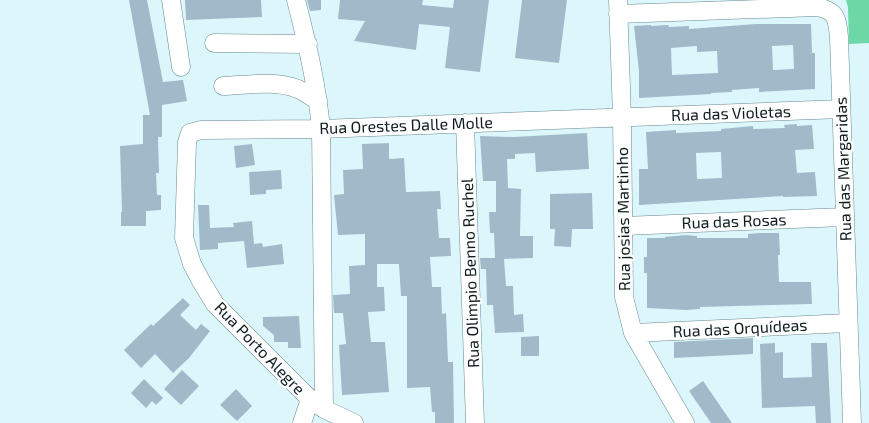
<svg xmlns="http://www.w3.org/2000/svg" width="869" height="423" viewBox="0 0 869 423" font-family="'Exo 2',sans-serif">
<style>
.forest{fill:#6bd8a6}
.building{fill:#a0baca;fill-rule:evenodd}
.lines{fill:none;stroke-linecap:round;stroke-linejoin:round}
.minor-casing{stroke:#69888e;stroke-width:19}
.minor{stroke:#fff;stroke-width:18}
.labels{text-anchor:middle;stroke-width:5;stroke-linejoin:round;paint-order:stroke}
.street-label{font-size:16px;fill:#0f1c1e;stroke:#fefefe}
</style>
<rect width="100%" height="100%" fill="#dcf7fc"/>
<path class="forest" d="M846 0H869V43L849 44 848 7Z"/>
<path class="building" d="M129 0H147L163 82 183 80 187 101 162 105V137H158L159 173H156L157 195H161V210L146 211V226H121V212H122L120 146 143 144V115H150Z
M185 0H261L262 17 186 20Z
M307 0H321V10L310 11Z
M340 0H423L422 5 453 8 454 0H489L480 72 445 68 450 27 419 24 416 50 354 41 365 21 338 19Z
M522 0H567L559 63 515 58Z
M756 24H811L812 53H815V89L759 92V88L732 90V92L711 93V94L639 98V71L634 26 651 25V26L668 25 669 27 689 26V29ZM793 45 794 69 773 70 772 46ZM697 46V52L717 51 718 73 672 75 671 48Z
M797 124V126L812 125 814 149 795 150 797 173 815 172 817 196 783 197V196L639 205V169H648L646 132 676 130V133L721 131V129L753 126V129L785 128 784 125ZM721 152 722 178 697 179 696 153Z
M587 133 589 169 536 172 535 153 515 154V159H507L508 188 521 189 520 236H533V258L504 259 506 286H513L514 315 523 314 524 332 495 333 493 305H487L486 269H481L480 258H495L494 233H490L489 212H496V181H483L480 136 514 137Z
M389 143V159L404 158 406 192 440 191 441 209H437L439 238H450L451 256 430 257 432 287H441L442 314 446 313 448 362H453L454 423H435V412H432L430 387 407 388V296H401L399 264H377V287H384L385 311 368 312 371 342H385L389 392 342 395 339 345 346 344 343 313H334L333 295 350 294 349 266 365 265V234L338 235 334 195 344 194 343 170 363 169 362 144Z
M252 144 255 165 236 168 234 146Z
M281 170 282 189 266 190V194L250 195 249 172Z
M592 193 593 229H572L571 247 554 246 555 229H550V194Z
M198 205H209L210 228 234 227 233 223 252 221 254 244 262 243 263 247 282 244 284 264 247 268 244 241 218 243V249L200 250Z
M759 233H779L780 255H778L779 282H811L812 304 700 307V309L686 310 647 308V273H644V257H647V238H665V237L686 235 697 236V238H748V234Z
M183 298 190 305 180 315 196 330 201 324 210 331 189 358 173 373 155 354 141 368 124 350 151 324 153 326Z
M299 316 301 348H288V342H274V335L263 326V317Z
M539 336V356H521V337Z
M753 338V354L674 358V342Z
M775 343V353L783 352V378L812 377 811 343H827L831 423H816L815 406 762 408 760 344Z
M182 370 199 386 181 405 164 389Z
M144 379 163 398 156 405 152 401 146 408 131 393Z
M703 381 732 423H711L689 391Z
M236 389 252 406 237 421 220 405Z"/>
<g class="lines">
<defs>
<path id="minor" d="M171 0 181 67
M296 0C307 43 317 85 321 129L324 409
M618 0 622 117 624 297 633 333 685 423
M618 14 817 7C837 11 837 19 839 37L852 423
M214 43 308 44
M223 86C247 85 275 80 298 89 305 92 312 97 318 101
M465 123 475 423
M624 226 844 217
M633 333 848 323
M302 423 310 399
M354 423 324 409 310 399 215 304 201 281 192 264 184 238 187 142 190 133 201 130 321 129 841 109"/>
</defs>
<use href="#minor" class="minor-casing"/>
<use href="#minor" class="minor"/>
</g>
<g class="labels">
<g class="street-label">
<text transform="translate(731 113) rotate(-2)" y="6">Rua das Violetas</text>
<text transform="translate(406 125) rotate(-2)" y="6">Rua Orestes Dalle Molle</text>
<text transform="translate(843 169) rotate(-92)" y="6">Rua das Margaridas</text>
<text transform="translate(623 219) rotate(-91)" y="6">Rua josias Martinho</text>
<text transform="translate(734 221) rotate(-2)" y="6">Rua das Rosas</text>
<text transform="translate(470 273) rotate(-92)" y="6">Rua Olimpio Benno Ruchel</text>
<text transform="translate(740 328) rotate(-3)" y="6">Rua das Orquídeas</text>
<text transform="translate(260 348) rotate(46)" y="6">Rua Porto Alegre</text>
</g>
</g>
</svg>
